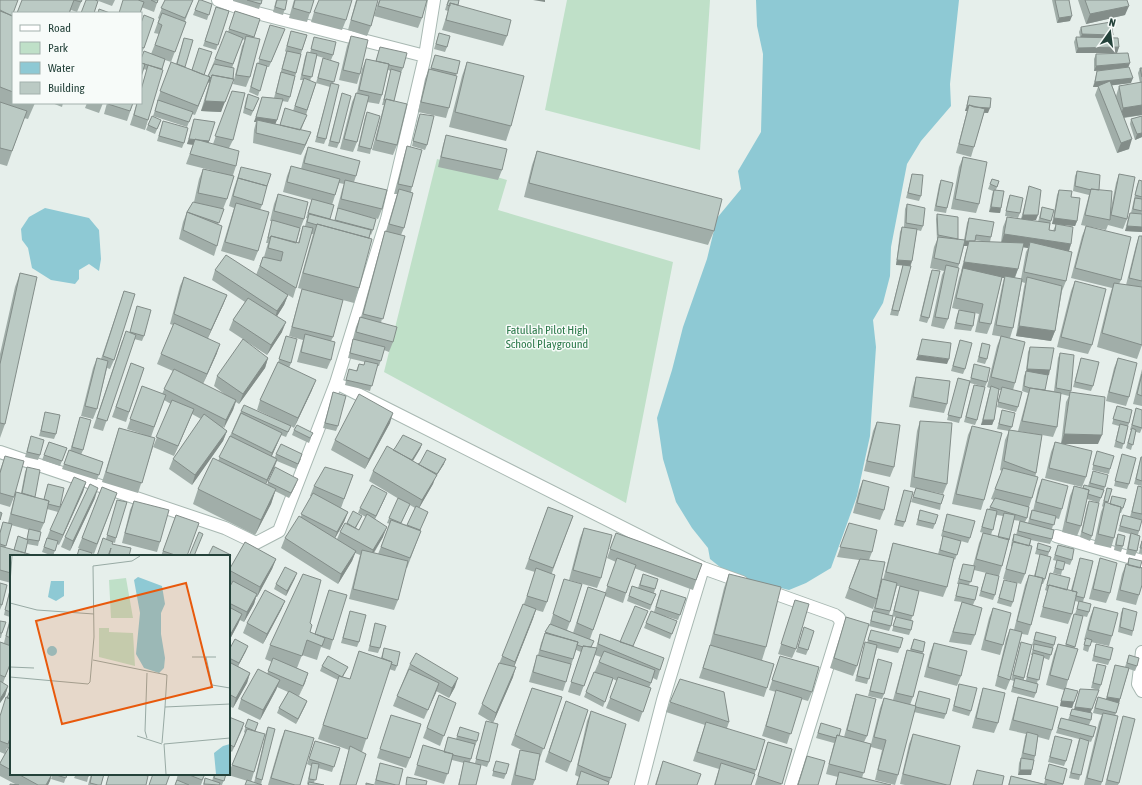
<svg xmlns="http://www.w3.org/2000/svg" width="1142" height="785" viewBox="0 0 1142 785" font-family="'Asap Condensed',sans-serif">
<style>
.green{fill:#bfe0c8}
.water{fill:#8ec9d4}
.lines{fill:none;stroke-linecap:round;stroke-linejoin:round}
.minor-casing{stroke:#a8b8b2;stroke-width:14}
.minor{stroke:#fff;stroke-width:12}
.wall{fill:#a1aea9;fill-rule:evenodd}
.shaded-wall{fill:#838d89}
.building{fill:#bbcac4;stroke:#838d89}
.labels{text-anchor:middle;stroke-width:3;stroke-linejoin:round;paint-order:stroke}
.park-label{font-size:12px;fill:#2d7a4b;stroke:#f7fbf9}
.inset-road{fill:none;stroke:#98aaa4;stroke-width:1}
.view{fill:#e8590c;fill-opacity:0.15;stroke:#e8590c;stroke-width:2}
.inset-edge{fill:none;stroke:#24423a;stroke-width:2}
</style>
<rect width="100%" height="100%" fill="#e6efeb"/>
<path class="green" d="M567 0H710L700 150 545 110Z
M437 159 507 180 498 210 673 262 626 503 384 372Z"/>
<path class="water" d="M756 0H959L950 84 951 106 921 141 907 164 891 247 890 276 883 303 873 320 876 347 870 436 857 496 831 568 806 583 789 590 730 575 710 559 708 548 692 528 676 502 663 459 657 418 672 370 683 327 707 259 717 218 741 189 738 171 761 132 763 54 757 26Z
M45 208 89 218 99 230 101 259 99 271 89 264 79 270V279L75 284 51 280 32 268 28 248 22 240 21 229 29 217Z"/>
<g class="lines">
<defs>
<path id="minor" d="M218 0 245 10 425 56
M336 383 703 568 742 582
M0 452 225 528 256 543 279 531 336 383 387 219 425 56 434 0
M1056 536 1142 561
M765 590 835 615 839 618 841 623 791 785
M1142 652 1138 684 1142 691
M641 785 663 700 703 568"/>
</defs>
<use href="#minor" class="minor-casing"/>
<use href="#minor" class="minor"/>
</g>
<path class="wall" d="M0 0 13 16V103H35L28 119 24 118 7 166 0 164Z
M22 0H82L77 12 71 10 70 13Z
M96 0H115L112 6Z
M123 0H158L154 12Z
M165 0H193L185 21 186 22 171 62 165 60 162 69 148 120 145 130 130 125 137 103H141V88L147 70 143 69 141 59 151 54 159 34 154 33 159 19 158 18Z
M199 0 212 4 207 20 193 15Z
M233 0H262L259 9 233 1Z
M276 0H287L283 15 273 12Z
M294 0H314L307 22 289 18Z
M356 0H378L371 26 367 36 348 30Z
M379 0H427L422 18 418 28 374 16Z
M448 0H459L458 5 507 36 503 46 442 30 448 11 445 10Z
M1052 0H1069L1070 21 1057 23Z
M1078 0H1127L1125 15 1086 24Z
M216 7 229 11 216 50 203 46Z
M235 11 260 19 254 38 250 77 246 87 233 84 242 46 245 40 242 39 232 68 221 112 201 111 209 83 208 82 195 115 192 114 187 127 153 116 158 101H157L171 62 176 64 184 38 185 67 208 76 215 59 228 32Z
M314 12 346 20 342 30 311 22Z
M154 19 142 53H141V23Z
M270 25 283 34 269 67H267L258 96 249 92 255 69 257 63 258 64Z
M1081 27 1112 38 1119 47 1117 53H1076L1074 42 1076 37H1080L1079 32Z
M291 31 307 35 301 54 290 97 288 102 282 101 275 124 280 125 285 108 293 111 303 80H300L305 57 307 52 310 53 314 37 333 55 331 60 317 56 310 81 316 83 306 115H307L301 130 307 142 301 155 253 143 254 130 256 122H254L262 97 274 98 286 52 285 51Z
M439 33 447 47 445 52 434 49Z
M351 36 360 74 357 84 339 80 347 46Z
M380 47 403 68 401 73H400L394 101 397 145 393 155 372 150 384 105H382L391 71 388 70 382 95 379 104 367 102 357 142 353 152 340 149 352 102 356 93H357L362 69 366 59 376 61Z
M1096 54 1128 67 1131 83 1112 85 1116 96 1119 86 1140 83 1138 73 1140 68H1142V115L1124 118 1129 149 1117 153 1095 95 1098 87H1093L1097 71 1109 70 1094 71V59Z
M435 55 460 61 456 75 449 108 446 118 418 112 425 79 429 69 430 70Z
M323 58 339 63 333 83 326 139 324 144 315 142 330 87 316 83Z
M467 62 511 126 506 141 449 127 462 76Z
M232 91 233 140 229 148 236 166 233 175 227 199 223 209H224L218 224 217 246 214 256 179 239 183 222 187 212 194 202 199 179 203 169 222 173 186 164 193 145 187 144 194 119 209 143 213 144Z
M342 93 339 143 337 148 328 146Z
M248 94 259 98 251 116 243 113 246 99Z
M969 96 988 113H984L974 147 971 157 956 153 967 111H965Z
M52 103H63L62 107Z
M87 103H103L99 113 85 108Z
M107 103H133L127 121 104 114Z
M367 112 371 149 370 154 357 151 365 117Z
M420 114 427 145 425 150 412 146 418 119Z
M1142 116V137L1135 140 1130 124 1131 119Z
M161 120 155 134 146 130 148 125Z
M163 121 184 143 182 148 157 141Z
M446 135 502 170 498 180 438 167 443 145Z
M407 146 412 187 411 192 404 228 401 235 381 323 393 342 389 352 384 350 379 366H377L370 391 345 385 349 369 356 371 359 364 364 365 365 362 348 358 356 327 360 317H361L382 241 385 231H386L397 194H394L404 156Z
M308 147 356 176 354 182 382 209 378 219 365 216 373 230 371 235 370 234 359 288 354 303 298 288 313 234H311L296 288 293 298 280 290 288 295 284 305 277 316 282 332 267 355 229 330 233 320 245 302 212 280 215 270 256 275 263 257H264L268 243H266L272 221H270L274 204 278 194 304 219 300 229 296 243H298L303 226H305L307 218H306L312 200 283 192 287 176 291 166 301 169 304 157ZM339 183 344 184 342 190 337 209H338L335 220 330 219 332 205Z
M537 151 714 231 708 245 524 197 532 165Z
M963 157 979 204 976 213 951 209 959 167Z
M241 167 262 205 260 210 258 251 254 261 221 251 234 208 229 206 234 188Z
M1077 171 1099 190 1111 208 1116 183 1119 174 1127 219 1123 229 1108 225 1106 230 1081 225 1089 195 1073 191 1075 176Z
M912 174 921 196 919 201 906 198 911 179Z
M992 179 999 181 996 190 1001 208 1000 213 989 212 992 195 993 191 988 189Z
M941 180 947 208 946 213 934 211 939 185Z
M1139 180 1142 181V232L1125 231 1128 218 1130 213H1131L1137 185Z
M1029 186 1036 220H1025L1038 222 1042 207 1051 221 1049 230 1053 231 1056 224 1071 244 1069 251 1066 281 1062 291 1055 331 1051 341 1016 336 1024 287 1025 283 1022 282 1013 328 1010 338 992 335 1002 286 1004 278H1002L991 324 987 334 975 332 979 314 975 313 973 326 971 331 954 329 957 315 959 310 965 311 952 308 959 278 961 272 966 251 968 246H964L958 268 948 319 944 329 931 326 942 275 944 271 930 268 934 247 937 240 936 219 937 214 958 239 964 240 967 223 969 218 991 237 990 242H1001L1003 227 1007 217 1021 219 1028 191ZM975 240 988 242 975 241ZM1023 247 1028 248 1026 252 1021 279 1015 278 1018 269Z
M1059 190 1071 197 1077 221 1075 226 1052 224 1057 195Z
M1010 195 1020 213 1018 218 1005 216 1008 200Z
M907 204 923 226 921 231 917 230 912 261 898 316 890 315 903 265H896L900 232 902 227H904L905 209Z
M1086 226 1121 280 1119 284 1126 285 1136 245 1139 236H1142V345L1137 359 1097 347 1109 298 1112 288 1071 278 1082 236Z
M932 270 929 318 927 323 919 321 930 275Z
M20 273 5 424 0 438V354L15 287Z
M184 277 227 295 223 305 208 338 217 353 203 384 228 397 214 386 217 376 268 358 265 368 239 404 236 402 233 410 223 428 227 431 223 441 192 485 169 469 173 459 201 419 192 414 174 456 153 447 138 493 102 482 119 428 145 435 127 429 142 386 162 394 173 371 157 364 161 354 173 325 170 324 180 286ZM164 400 171 404 153 447 151 437Z
M1075 281 1092 345 1088 354 1057 347 1071 291Z
M302 289 333 337 331 341V360L327 369 297 362 303 340 289 336 299 299Z
M124 291 114 360 110 369 107 368 97 409 93 419 81 416 93 368 97 358 101 359Z
M137 306 144 336 142 341 134 339 103 431 93 428 122 341 130 332Z
M286 336 291 363 289 368 312 390 294 428 291 426 286 437 281 435 272 456 275 457 276 454 301 459 296 469 277 461 274 468 266 484 267 485 268 482 296 484 289 498 275 491 271 504 255 535 193 504 198 489 218 461 230 436 241 411 282 422 257 410 260 400 278 363Z
M1001 336 1015 383 1013 390 1018 407 1016 412 997 407 1001 390H999L994 420 992 425H981L990 388 987 387 997 346Z
M960 340 965 369 963 374 951 371Z
M982 343 987 359 985 364 977 362Z
M1030 347 1049 375H1046L1045 390 1054 391 1058 358 1060 353 1071 391 1070 392 1098 444H1061L1086 477 1082 487 1045 478 1051 452 1055 442 1061 444 1066 402 1069 396 1061 394 1057 427 1053 437 1042 435 1032 498 1029 507 1027 518 1025 522 1028 523 1030 515 1032 510 1033 511 1038 489 1042 479 1062 509 1059 519 1055 518 1052 529V539L1050 544 1031 540 1025 574 1021 584 1003 579 1012 547 1011 546 1012 540 1014 534 1016 535 1020 521 1014 520 1002 566 999 576 974 570 969 585 975 600 973 605 975 635 971 645 949 642 962 602 954 601 959 584H957L963 564 973 566 979 543 983 533 998 537 1003 516 997 515 991 535 980 532 987 509H989L994 500 991 499 1002 471 1000 470 1005 440 1009 431 997 429 1002 410 1012 427 1010 430 1041 435 1018 431 1028 393 1022 391 1024 376 1026 371 1028 352Z
M1081 358 1093 386 1091 391 1073 387Z
M1118 358 1129 397 1126 406 1106 401 1114 368Z
M131 363 144 368 126 422 112 417Z
M974 364 987 382 985 387 970 383 959 423 947 420 958 378 970 381Z
M1142 369V406L1133 404Z
M916 377 947 404 944 413 909 407 913 387Z
M974 385 977 420 975 425 964 422Z
M333 392 338 426 336 431 323 428Z
M1117 406 1129 423 1122 449 1114 447 1119 426 1112 424Z
M1136 408 1142 428 1140 433 1136 432 1131 450 1126 448 1131 430H1130Z
M45 412 56 434 54 439 39 436 44 417Z
M80 417 83 450 81 455 103 462 97 480 62 469 69 450 70 451Z
M920 421 947 484 943 494 910 487 917 431Z
M877 422 894 467 890 477 864 471 873 431Z
M390 423 365 469 331 450 335 440Z
M972 426 984 500 981 510 952 504 968 435Z
M294 430 311 438 309 443 292 435Z
M31 436 40 455 38 460 25 457Z
M49 442 67 448 60 466 42 460Z
M422 444 420 449 413 461 418 464H444L435 478 433 484 419 508 428 512 420 530 421 531 407 568H406L398 600 394 610 349 599 360 555 355 553 352 561 338 584 281 548 285 538 301 516 311 496H310L314 486 353 475 341 508 348 512 344 522 335 538 337 539 340 532 347 523 362 516 356 528 359 530 366 517 358 513 360 508 385 498 375 519 383 537 374 553 378 554 390 524 387 523 389 518 399 499 369 481 373 471 393 450ZM410 505 415 508 407 525 401 523Z
M1097 451 1110 469 1109 474 1092 470Z
M1122 454 1129 484 1127 489 1114 486Z
M5 456 14 497 10 507 0 504V470Z
M1141 457H1142V486L1134 484Z
M27 467 35 497 44 499 48 484 60 507 58 512 47 509 44 523 40 532 39 541 38 546 27 544 25 553 11 556V583L0 580V531L3 522 8 523 13 502 16 492 21 493 25 472ZM11 525 29 530 27 539 18 536 14 550 5 548Z
M1093 471 1105 487 1099 503 1087 499 1081 526 1077 536 1062 532 1070 496 1074 486 1083 488 1088 486Z
M863 480 884 510 880 520 853 513 859 490Z
M86 482 83 492 59 545 57 544 53 556 42 552 47 538 50 530Z
M1138 486 1142 487V520L1130 517Z
M102 487 117 493 94 554 92 553 91 556H77L79 549 85 551 78 548Z
M916 488 941 504 940 510 911 502Z
M1107 488 1112 489 1108 503 1110 504 1112 496 1123 508 1121 513H1120L1114 538 1111 548 1094 544 1101 512 1103 507 1102 506Z
M904 490 905 522 903 527 894 525Z
M95 498 70 551 61 547 65 537Z
M117 500 116 538 115 543 113 542 112 544 129 556H109L106 539Z
M134 501 160 542 157 552 122 543 130 510Z
M1089 501 1092 536 1090 541 1080 537 1087 506Z
M548 507 573 516 552 573 547 602 543 612 536 610 514 667 513 677 493 723 478 714 524 604 535 572 525 569Z
M920 510 935 524 933 529 916 525Z
M947 514 970 538 968 543 961 541 955 560 954 559 947 587 943 597 919 591 911 621 892 616 900 586H897L889 615 891 626 889 631 869 626 876 600 873 609 845 598 859 560 837 557 849 523 872 552 869 560 877 596 880 584 882 579 883 580 890 553 893 543 938 554 943 537 941 536Z
M176 515 187 556H161Z
M1123 515 1139 531 1138 535 1137 551 1135 556 1126 554 1130 534 1118 531Z
M584 528 601 578 597 588 569 580 580 538Z
M616 533 702 564 693 590 634 568 623 603 605 596 590 639 592 647 596 648 600 634 633 646 660 670 657 680 653 678 649 688H651L639 722 606 708 617 681 613 679 603 707 584 697 601 657 595 655 580 696 568 692 581 652 576 650 563 691 529 682 534 665 538 655 541 643 545 633 550 624 564 579 570 622 567 630 573 633 588 587 605 593 616 562 607 558Z
M1118 534 1123 546 1121 552 1114 550 1116 539Z
M1142 539V554L1139 553Z
M245 542 276 559 272 569 257 597H256L254 604 244 622 240 620 238 624 229 641V588L232 583 229 582V572Z
M1038 543 1049 552 1048 556 1045 579 1043 584H1042L1031 625 1028 635 1022 634 1010 680 1006 690 995 686 1006 639 1010 629 1014 630 1025 585 1029 575 1034 576 1040 555 1035 554Z
M1058 545 1072 560 1070 565 1064 563 1061 575 1053 573 1057 561 1053 560Z
M1080 558 1084 598 1083 602 1089 612 1087 617 1075 614 1079 602 1075 601 1072 614 1068 624 1040 617 1047 591 1045 590 1050 573 1067 590H1071Z
M1100 558 1110 593 1106 603 1089 599 1097 568Z
M1129 558 1140 568 1139 595 1136 605 1116 600 1122 574 1126 564H1127Z
M986 573 995 595 993 600 979 596Z
M643 574 655 589 654 593V599L650 610 627 601 632 586 638 588Z
M729 574 766 647 762 660 767 688 764 697 699 678 709 649 724 588Z
M295 578 286 596 274 589 276 584Z
M1004 580 1013 602 1011 607 997 603Z
M0 583 2 605 0 610Z
M11 587V662L3 683 8 686 5 696 0 703V642L4 643 10 617 4 615 9 592Z
M329 590 333 640 330 650 321 647 317 660 302 655 297 668 308 673 299 696 291 693 307 701 305 706 296 724 277 713 279 708 288 692 277 687 276 690 260 720 238 709 241 699 267 674 272 662 265 659 270 645 310 623V632L315 634Z
M659 595 686 598 678 620 661 615 677 621 670 639 644 628 646 623 654 612Z
M795 600 796 649 792 658 778 654Z
M285 601 281 610 263 644 243 633 247 623Z
M1094 607 1112 636 1109 646 1091 642 1088 652 1083 650 1085 640H1084L1090 617Z
M993 608 1003 645 1000 655 981 650 989 618Z
M1123 608 1133 631 1132 636 1118 632 1121 613Z
M350 611 359 642 357 647 341 643Z
M1074 614 1075 647 1068 680 1066 688 1078 691 1072 708 1060 706 1064 690 1046 685 1054 654 1058 644 1065 646Z
M846 617 857 666 853 676 830 668Z
M896 617 911 630 909 635 892 631Z
M0 621 2 633 1 638H0Z
M375 623 380 648 378 653 368 651Z
M804 627 808 650 806 655 796 652Z
M871 630 900 648 898 653 877 648 867 684 855 681 864 647 865 642 867 643Z
M1036 632 1054 645 1049 660 1044 658 1037 683 1036 693 1034 698 1011 692 1014 681 1011 680 1021 642 1024 678V680H1026L1032 655H1031L1034 645H1032Z
M914 639 925 642 913 697 910 705 915 706 919 691 946 714 944 719 914 712 898 775 895 785 875 780 882 750 871 747 862 778 891 785H835L838 777 826 774 834 743 816 738 821 723 839 736 844 737 853 704 856 694 867 736 864 742 871 744 880 708 884 698 893 700 904 660 907 650H910Z
M934 643 961 676 957 686 924 677 930 653Z
M1096 644 1110 660 1108 665 1092 661Z
M384 648 397 666 395 671 389 669 362 752 356 785H339L349 750 318 739 338 680 320 671 322 666 348 667 343 677 350 679 359 651 381 658Z
M229 650 246 651 238 666 250 673 247 683 233 708 229 706Z
M1129 655 1137 666 1135 671 1129 669 1115 716 1102 782 1101 785H1084L1099 722 1102 715 1093 713 1096 702 1098 697 1106 699 1115 665 1125 667Z
M780 656 812 692 808 701 801 699 787 744 762 736 776 692 769 690Z
M878 659 884 694 882 699 868 696Z
M410 664 455 687 449 698 436 691 424 719 393 706Z
M1097 664 1101 685 1099 690 1091 688Z
M959 684 971 711 969 716 952 711Z
M11 688V774H52L48 785H10L15 784 0 776V763L8 748H7L5 754 0 752V716Z
M532 688 562 697 540 758 535 780 533 785H511L517 760 520 750 524 751 511 745Z
M983 688 998 723 994 733 972 728 980 698Z
M1080 689 1091 713V720L1089 725 1093 737 1091 742 1089 741 1079 780 1069 778 1079 739 1056 733 1061 718 1068 720 1072 709H1074Z
M439 695 456 703 440 746 423 738Z
M1018 697 1052 730 1049 740 1038 737 1035 756 1031 775H1018L1019 763 1021 758 1025 737 1026 734 1009 730 1015 707Z
M670 702 729 722 727 728 756 770 751 785H714L719 769 693 761 705 725 666 712Z
M562 711 571 762 567 772 545 762Z
M591 711 611 778 608 785H576L579 777 575 775 587 721Z
M391 715 410 758 406 768 377 758Z
M1123 716 1119 783 1118 785H1105L1120 726Z
M229 717 243 728 232 752 231 751 229 759Z
M248 719 258 723 255 731 254 772 251 782 254 783 266 732 268 727 262 780 261 785 228 775 245 733 244 732Z
M486 721 489 762 487 767 481 765 476 785H458L464 763 452 760 444 784 414 775 423 745 444 751 448 737 456 739 460 727 477 741 475 746H474L470 762 475 763Z
M285 730 300 785H268L281 740Z
M913 734 950 785H905L900 784 909 744Z
M1055 736 1066 761 1064 766 1048 762Z
M315 741 340 748 332 772 318 768 314 783 308 784H307L311 766 307 764Z
M768 742 792 749 781 785H755Z
M807 756 818 785H797Z
M496 761 506 774 504 779 492 776Z
M663 761 697 785H655Z
M380 763 399 785H374Z
M1049 764 1067 769 1063 785H1008L1011 776 1044 784Z
M53 774H67L64 783 51 779Z
M76 774H89L87 782 74 778Z
M91 774H104L101 785H88Z
M109 774H146L145 776 146 785H106Z
M178 774H205L201 785H175Z
M214 774H226L222 785H203L205 778 212 781Z"/>
<path class="shaded-wall" d="M533 0H545V2Z
M1129 6 1125 15 1086 24 1090 14Z
M1072 16 1070 21 1057 23 1059 18Z
M1082 34 1113 35 1111 40 1080 39Z
M1119 47 1117 53H1076L1078 48Z
M1130 63 1128 68 1094 71 1096 66Z
M208 77 211 78 209 83 208 82 195 115Z
M1133 78 1131 83 1099 87 1098 86V87H1093L1095 82Z
M234 79 221 112 201 111 205 101Z
M1142 105V115L1120 118 1123 108Z
M967 106H969L967 111H965Z
M969 106 990 108 988 113 968 111Z
M256 117 277 120 275 125 257 120 256 122H254Z
M311 132 307 142 301 155 305 145Z
M1142 133V137L1135 140 1137 134Z
M189 139 209 141 208 146 187 144Z
M1132 139 1129 149 1117 153 1121 143Z
M991 207 1001 208 1000 213 989 212Z
M1023 215H1038L1036 220H1021Z
M1054 218 1077 221 1075 226 1052 224Z
M1127 226 1142 227V232L1125 231Z
M1004 234 1071 244 1068 254 1030 242 1028 248 1001 244Z
M965 241H975H969L968 246H963Z
M897 260 912 261 910 266 896 265Z
M964 262 1018 269 1014 279 1005 276 1004 278 962 272 963 268 961 272Z
M227 295 223 305 207 340 211 330Z
M288 295 284 305 274 321 277 311Z
M286 322 282 332 267 355 271 345Z
M1019 326 1055 331 1051 341 1016 336Z
M220 344 217 353 203 384 207 374Z
M918 355 949 359 947 364 916 360Z
M268 358 265 368 239 404 243 394Z
M1027 369 1050 370 1049 375 1026 374Z
M316 380 312 390 294 428 298 418Z
M236 400 233 410 223 430 226 420Z
M194 409 190 419 174 456 178 446Z
M393 413 390 423 365 469 369 459Z
M983 420H994L992 425H981Z
M227 431 223 441 192 485 195 475Z
M282 433 278 442 269 462 272 453Z
M1064 434 1102 435 1098 444H1061Z
M422 444 420 449 410 465 412 460Z
M277 459 274 468 263 490 267 480Z
M446 459 444 464 435 478 433 484 418 510 422 500Z
M298 479 296 484 289 498 291 493Z
M86 482 83 492 59 545 63 535Z
M98 488 95 498 70 551 73 541Z
M276 489 271 504 255 535 261 520Z
M387 493 385 498 374 521 376 516Z
M348 512 344 522 333 542 337 532Z
M387 527 383 537 369 560 373 550Z
M356 551 352 561 338 584 341 574Z
M276 559 272 569 257 597 260 587Z
M297 573 295 578 286 596 287 591Z
M257 594 254 604 244 622 247 612Z
M285 601 281 610 263 644 267 634Z
M536 609 533 619 512 672 515 662Z
M242 614 238 624 229 641V637Z
M248 646 246 651 237 668 239 663Z
M516 667 513 677 493 723 496 713Z
M250 673 247 683 233 708 236 698Z
M308 673 305 683 299 696 303 686Z
M458 678 455 687 449 698 452 688Z
M280 680 276 690 260 720 263 710Z
M439 683 436 693 424 719 428 710Z
M8 686 5 696 0 703V699Z
M1107 697 1120 699 1119 704 1105 702Z
M307 701 305 706 296 724 298 719Z
M1061 701 1074 702 1072 708 1060 706Z
M1075 707 1092 709 1090 714 1073 712Z
M1020 770H1032L1031 775H1018Z
M52 774 50 781 48 785H46Z"/>
<path class="building" d="M0 0H18L12 16 0 10Z
M22 0H74L69 13H17Z
M74 0H82L81 2Z
M86 0H95L98 1 94 13H81Z
M123 0H138L144 2 140 13H119Z
M151 0H158L157 3Z
M165 0H193L185 18 161 8Z
M199 0H201L212 4 209 15 195 10Z
M247 0H262L261 4Z
M277 0H287L285 10 275 7Z
M295 0H314L310 13 293 8Z
M319 0H352L346 20 314 12Z
M357 0H378L371 26 351 20Z
M380 0H427L422 18 378 6Z
M449 0H459L458 5 450 3V6L447 5Z
M1055 0H1069L1072 16 1059 18Z
M1085 0H1127L1129 6 1090 14Z
M450 3 511 20 507 36 446 20Z
M216 7 229 11 218 45 205 41Z
M99 9 110 13H98Z
M0 11 13 16V92L0 87Z
M235 11 260 19 254 37 229 29Z
M162 13 186 22 175 52 155 45 162 25 158 23Z
M144 15 154 19 144 48 141 47V23Z
M1111 22 1113 35 1082 34 1081 27Z
M270 25 285 29 271 62 259 59Z
M226 31 243 38 233 64 215 59Z
M291 31 307 35 302 50 287 46Z
M439 33 450 36 447 47 436 44Z
M246 36 260 39 250 77 236 75Z
M351 36 368 40 360 74 343 70Z
M314 37 336 42 333 55 311 49Z
M1076 37 1118 38 1119 47 1078 48Z
M184 38 193 40 185 67 177 64Z
M380 47 407 53 403 68 389 65V64L376 61Z
M199 48 212 52 204 75 192 70Z
M144 51 165 59 162 69 141 63V59Z
M287 51 301 54 296 73 282 69Z
M307 52 317 54 312 77 302 75Z
M1128 53 1130 63 1096 66V54Z
M435 55 460 61 457 74 431 68Z
M323 58 339 63 334 82 318 78Z
M366 59 389 64 382 95 359 90Z
M171 62 210 77 198 106 160 91Z
M467 62 524 76 511 126 455 112Z
M141 63 145 64 141 77Z
M257 63 267 66 260 91 251 87Z
M214 64 234 68 233 79 212 75 211 78 209 77H210L208 76Z
M148 65 163 70 148 120 134 115 137 103H141V90Z
M1129 67 1133 78 1095 82 1097 71Z
M1140 68H1142V77Z
M391 69 401 72 394 101 386 99V100H384Z
M429 69 457 76 449 108 421 102Z
M281 72 295 76 290 97 276 93Z
M212 75 234 79 225 102 205 101Z
M304 78 316 83 307 110 295 106Z
M1110 81 1132 139 1121 143 1098 86Z
M1142 82V105L1123 108 1119 86Z
M331 83 339 85 326 139 317 137Z
M232 91 245 93 233 140 215 136Z
M342 93 351 96 339 143 330 141Z
M356 93 369 96 357 142 344 139Z
M248 94 259 98 253 111 245 108Z
M969 96 991 98 990 108 974 107 969 105V106H967Z
M262 97 283 99 277 120 256 117Z
M386 99 407 104 397 145 376 140Z
M158 100 193 112 189 122 155 111Z
M0 102 27 111 12 151 0 148Z
M108 103H133L130 111 108 104Z
M969 105 985 109 974 147 959 144Z
M285 108 307 115 300 130 280 125Z
M367 112 380 116 371 149 359 146Z
M420 114 434 116 427 145 413 141Z
M152 116 161 120 157 129 148 125Z
M1142 116V133L1137 134 1131 119Z
M194 119 215 122 209 141 189 139Z
M257 120 311 132 305 145 256 133Z
M163 121 188 128 184 143 159 136Z
M446 135 507 149 502 170 441 157Z
M195 139 239 151 236 166 190 154Z
M407 146 422 150 412 187 398 184Z
M308 147 360 161 356 176 304 163Z
M537 151 722 199 714 231 529 183Z
M963 157 987 162 979 204 955 199Z
M291 166 340 179 335 195 287 182Z
M241 167 271 174 267 186 238 178Z
M203 169 234 176 227 199 198 193Z
M1077 171 1100 175 1099 190 1091 189V190L1075 186Z
M912 174 923 175 921 196 908 193Z
M1119 174 1135 177 1127 219 1111 215Z
M238 178 267 186 262 205 233 196Z
M992 179 999 181 997 187 990 184Z
M345 180 387 190 382 209 341 199Z
M941 180 953 183 947 208 936 206Z
M1139 180 1142 181V197L1135 195Z
M1029 186 1041 190 1038 215H1023Z
M399 189 413 193 404 228 389 224Z
M1091 189 1112 191 1110 220 1085 215Z
M994 190 1004 191 1001 208 991 207Z
M1059 190 1072 191 1071 197 1080 198 1077 221 1054 218Z
M278 194 308 202 304 219 274 211Z
M1010 195 1023 198 1020 213 1006 211Z
M1135 198 1142 199V211L1133 209Z
M312 199 334 205 330 219 308 213Z
M193 202 224 209 219 223 187 212Z
M236 203 269 212 258 251 225 242Z
M907 204 925 208 923 226 906 223Z
M1042 207 1054 210 1051 221 1040 218Z
M338 208 376 219 373 230 335 220Z
M187 212 222 226 217 246 183 230Z
M1130 213 1142 214V227L1127 226Z
M309 214 371 230 369 238 317 224V225L307 222Z
M937 214 958 217V239L938 235Z
M1007 217 1050 223 1049 230 1055 231 1056 224 1073 227 1071 244 1004 234Z
M969 218 994 222 991 237 976 235 975 241H965Z
M272 220 300 228 296 243 271 236 270 238H268Z
M317 224 372 239 359 288 303 273Z
M303 226 313 228 296 288 260 266 263 257 281 261 283 252 268 248 271 236 299 243Z
M1086 226 1131 237 1121 280 1075 268Z
M902 227 917 229 912 261 897 260Z
M385 231 405 236 383 319 363 314Z
M1139 236H1142V281L1129 278Z
M938 237 965 240 959 264 934 258Z
M969 241 1024 243 1018 269 964 262Z
M1030 242 1072 252 1066 281 1024 272Z
M226 255 288 295 277 311 215 270Z
M903 265 911 266 899 311 892 310Z
M946 265 959 268 948 319 935 317Z
M963 268 1002 277 991 324 979 322 983 304 956 298Z
M932 270 940 271 929 318 921 316Z
M20 273 37 277 5 424 0 423V364Z
M1005 276 1022 279 1013 328 996 325Z
M184 277 227 295 211 330 174 314Z
M1027 277 1062 286 1055 331 1019 326Z
M1075 281 1106 289 1092 345 1061 337Z
M1114 283 1142 287V345L1102 333Z
M302 289 343 300 333 337 292 327Z
M124 291 135 294 114 360 103 356Z
M248 298 286 322 271 345 233 320Z
M137 306 151 310 144 336 130 332Z
M959 310 975 313 973 326 956 323Z
M360 317 397 327 393 342 356 332Z
M174 323 220 344 207 374 161 354Z
M126 331 136 335 107 421 97 418Z
M305 334 335 342 331 360 301 352Z
M286 336 297 339 291 363 279 359Z
M1001 336 1025 342 1015 383 991 377Z
M243 339 268 358 243 394 217 376Z
M353 339 385 347 381 361 350 353Z
M922 339 951 343 949 359 918 355Z
M960 340 972 343 965 369 953 366Z
M982 343 990 345 987 359 979 357Z
M1030 347 1054 348 1050 370 1027 369Z
M1060 353 1074 355 1071 391 1056 388Z
M97 358 108 361 97 409 85 406Z
M1081 358 1099 362 1093 386 1075 382Z
M1118 358 1137 363 1129 397 1109 392Z
M365 361 378 364 372 386 346 380 349 369 357 371 359 364 364 365Z
M278 362 316 380 298 418 260 400Z
M131 363 144 368 129 412 116 407Z
M974 364 990 368 987 382 971 378Z
M174 369 236 400 226 420 164 389Z
M1026 371 1048 375 1045 390 1030 388 1024 386Z
M1142 374V396L1137 394Z
M916 377 950 381 947 404 913 397Z
M958 378 970 381 961 418 948 415Z
M974 385 985 387 977 420 966 417Z
M142 386 166 395 154 427 130 419Z
M991 386 999 389 994 420H983Z
M1002 387 1022 392 1018 407 998 402Z
M1030 388 1061 393 1057 427 1022 421Z
M333 392 346 396 338 426 325 423Z
M1070 392 1105 397 1102 435 1064 434Z
M359 394 393 413 369 459 335 440Z
M172 400 194 409 178 446 156 437Z
M244 405 291 426 288 432 241 411Z
M1117 406 1132 410 1129 423 1113 419Z
M1136 408 1142 410V428L1132 425Z
M1002 410 1015 413 1012 427 999 424Z
M45 412 60 415 56 434 41 431Z
M241 413 282 433 272 453 232 433Z
M204 414 227 431 195 475 173 459Z
M80 417 91 420 83 450 72 447Z
M920 421 952 423 947 484 914 477Z
M877 422 900 425 894 467 867 461Z
M1120 424 1128 426 1124 444 1116 441Z
M297 425 313 433 310 438 294 430Z
M972 426 1002 433 984 500 956 494Z
M119 428 155 438 142 483 106 472Z
M1132 428 1136 430 1133 445 1128 443Z
M1009 430 1042 435 1036 473 1004 461Z
M403 435 422 444 412 460 393 450 395 448Z
M31 436 44 440 40 455 27 452Z
M230 436 277 459 267 480 219 457Z
M49 442 67 448 62 461 44 455Z
M1055 442 1092 451 1086 477 1049 468Z
M281 444 302 454 298 464 276 454Z
M387 446 437 475 422 500 373 471Z
M69 450 103 462 99 475 64 464Z
M427 450 446 459 437 474 418 464 420 463Z
M1097 451 1114 456 1110 469 1093 465Z
M1122 454 1136 458 1129 484 1115 481Z
M5 456 24 461 14 497 0 493V473Z
M1141 457H1142V481L1136 479Z
M213 458 276 489 261 520 198 489Z
M27 467 40 470 35 497 22 493Z
M275 467 298 479 291 493 268 482Z
M325 467 353 475 344 499 314 486Z
M1003 468 1038 477 1032 498 995 489Z
M1093 471 1108 475 1105 487 1090 483Z
M74 477 86 482 63 535 50 530Z
M1042 479 1068 486 1062 509 1036 502Z
M863 480 889 487 884 510 857 503Z
M48 484 64 488 60 507 48 504 49 501 44 499Z
M90 484 98 488 73 541 65 537Z
M372 485 387 493 376 516 360 508Z
M1084 485 1104 490 1101 498 1088 494 1089 490 1083 488Z
M1074 486 1089 490 1081 526 1066 522Z
M1138 486 1142 487V514L1132 512Z
M102 487 117 493 97 544 82 538Z
M916 488 944 495 941 504 913 497Z
M1107 488 1112 489 1108 502 1104 501Z
M904 490 913 492 905 522 896 520Z
M16 492 49 501 44 523 11 514Z
M313 493 348 512 337 532 301 514Z
M1112 496 1126 499 1123 508H1121V507L1110 504Z
M398 498 410 504 401 523 389 518Z
M995 498 1029 507 1027 518 990 507Z
M117 500 127 502 116 538 107 535Z
M134 501 169 510 160 542 125 533Z
M1089 501 1099 503 1092 536 1082 532Z
M1105 502 1121 507 1114 538 1098 534Z
M416 506 428 512 420 530 407 525Z
M548 507 573 516 553 568 529 559Z
M987 509 997 511 993 530 982 527Z
M920 510 938 515 935 524 918 520Z
M1032 510 1056 516 1054 525 1030 519Z
M353 511 362 516 355 528 347 523Z
M0 512 2 513 0 520Z
M1004 513 1015 515 1009 540 998 537Z
M367 514 387 527 373 550 340 532 345 523 359 530Z
M947 514 975 521 970 538 943 531Z
M176 515 199 523 187 556H178L163 551Z
M1123 515 1142 520 1139 531 1120 526Z
M299 516 356 551 341 574 285 538Z
M391 520 421 531 410 558 381 547Z
M1020 521 1054 530 1052 539 1018 531Z
M3 522 12 524 6 546 0 544V533Z
M849 523 877 530 872 552 840 547Z
M584 528 612 535 601 578 573 570Z
M29 529 41 532 39 541 27 539Z
M199 532 203 534 194 556H189Z
M616 533 702 564 696 580 610 549Z
M983 533 1009 539 1002 566 976 559Z
M1131 533 1140 536 1137 551 1128 549Z
M1014 534 1031 539 1029 546 1013 541Z
M1118 534 1125 536 1123 546 1116 545Z
M18 536 28 540 25 553 14 550Z
M943 536 961 541 957 555 940 550Z
M47 538 58 541 55 551 44 547Z
M103 538 113 542 112 544 131 548 129 556H109L111 548 108 556H97Z
M1142 541V548H1140Z
M245 542 276 559 260 587 229 570Z
M1013 542 1032 546 1025 574 1006 569Z
M893 543 954 558 947 587 886 572Z
M1038 543 1051 547 1049 552 1037 549Z
M1058 545 1074 549 1072 560 1055 555Z
M0 546 36 556H11V573L0 570Z
M213 546 231 555 229 558V556H208Z
M79 549 92 553 91 556H77Z
M362 550 408 561 398 600 353 589Z
M1040 554 1051 557 1045 579 1035 576Z
M617 558 636 565 626 593 607 586Z
M1080 558 1093 561 1084 598 1076 596 1077 592 1072 591Z
M1100 558 1117 563 1110 593 1093 589Z
M1129 558 1142 561 1140 568 1128 565Z
M860 559 885 562 877 599 849 588Z
M1057 560 1065 562 1063 570 1055 568Z
M963 564 975 566 971 582 959 579Z
M1126 564 1142 568V585L1139 595 1120 590Z
M285 567 297 573 287 591 276 584Z
M536 568 555 575 547 602 527 596Z
M986 573 999 576 995 595 981 591Z
M1050 573 1070 578 1067 590 1049 585 1048 586 1047 585Z
M303 574 321 580 310 623 312 625 310 632 325 638 322 646 307 640 302 656 270 645Z
M643 574 658 579 655 589 640 585Z
M729 574 781 587 766 647 714 634Z
M1029 575 1043 578 1031 625 1017 621Z
M564 579 582 584 570 622 553 614Z
M882 579 897 583 890 611 875 608Z
M1004 580 1017 583 1013 602 999 598Z
M233 581 257 594 247 612 229 603V588Z
M0 583 7 585 2 605 0 604Z
M959 583 978 587 975 600 956 596Z
M1049 585 1077 592 1072 614 1043 607Z
M632 586 656 594 651 605 629 596Z
M900 586 919 591 913 616 894 611Z
M11 587V612L5 610Z
M588 587 606 593 593 630 577 623Z
M265 590 285 601 267 634 247 623Z
M329 590 347 595 333 640 315 634Z
M661 590 686 598 680 615 656 607Z
M795 600 809 604 796 649 781 644Z
M1079 601 1091 604 1089 612 1077 609Z
M962 602 982 608 975 635 953 632Z
M523 604 536 609 515 662 502 656Z
M635 606 648 611 633 646 620 642Z
M229 607 242 614 229 637Z
M1094 607 1118 613 1112 636 1088 630Z
M993 608 1011 613 1003 645 985 640Z
M1123 608 1137 612 1133 631 1120 627Z
M350 611 366 615 359 642 343 638Z
M651 611 677 621 672 634 646 623Z
M873 611 893 616 891 626 871 621Z
M1074 614 1083 616 1075 647 1066 644Z
M846 617 869 624 857 666 834 658Z
M896 617 913 621 911 630 893 626Z
M11 618V638L6 636Z
M0 621 6 622 2 633H0Z
M375 623 386 626 380 648 370 646Z
M550 624 594 641 591 647 583 646V647L577 645 578 642 551 634 545 632Z
M804 627 814 631 808 650 798 647Z
M1010 629 1022 632 1010 680 998 676Z
M871 630 903 638 900 648 868 640Z
M1036 632 1056 637 1054 645 1034 640Z
M545 633 578 642 573 659 540 650Z
M600 634 664 658 660 670 598 644Z
M1086 638 1092 640 1090 646 1084 645Z
M235 639 248 646 239 663 229 658V650Z
M914 639 925 642 923 652 911 649Z
M0 642 11 646V662L5 677 0 675Z
M865 642 877 645 869 679 857 676Z
M1021 642 1032 645 1024 678 1013 675Z
M934 643 967 651 961 676 928 667Z
M1034 644 1053 648 1051 655 1033 650Z
M1058 644 1078 649 1068 680 1050 675Z
M1096 644 1113 648 1110 660 1094 656Z
M710 645 774 664 767 688 703 668Z
M583 646 597 648 584 686 571 682Z
M384 648 400 652 397 666 391 664 392 662 382 658Z
M907 650 924 654 913 697 896 693Z
M359 651 392 662 367 739 323 725 339 676 350 679Z
M604 651 655 670 651 683 599 662Z
M416 653 458 678 452 688 410 664Z
M1033 653 1044 656 1039 680 1027 677Z
M537 655 571 664 566 682 533 672Z
M1129 655 1139 658 1137 666 1127 663Z
M328 656 348 667 342 677 322 666Z
M780 656 819 667 812 692 772 680Z
M273 658 308 673 303 686 268 671Z
M878 659 892 663 884 694 870 691Z
M229 662 250 673 236 698 229 694Z
M499 663 516 667 496 713 482 704Z
M1097 664 1106 666 1101 685 1093 683Z
M1115 665 1129 668 1120 699 1107 697Z
M258 669 280 680 263 710 241 699Z
M409 669 439 683 428 710 397 696Z
M594 672 613 678 605 702 586 692Z
M618 677 651 688 643 712 610 698Z
M1015 678 1038 684 1036 693 1013 687Z
M680 679 724 692 729 722 670 702Z
M0 681 8 686 0 699Z
M959 684 977 688 971 711 954 706Z
M11 688V699L7 698Z
M532 688 562 697 544 749 515 735Z
M983 688 1005 693 998 723 976 718Z
M1065 688 1078 691 1074 702 1061 701Z
M1080 689 1099 690 1092 709 1075 707Z
M776 690 802 698 791 734 766 726Z
M289 691 307 701 298 719 279 708Z
M919 691 950 699 946 714 916 707 915 706Z
M856 694 876 699 867 736 847 730Z
M439 695 456 703 444 736 427 728Z
M6 697 11 699V738H10L8 744 0 741V716Z
M1018 697 1058 707 1052 730 1013 720Z
M1098 697 1119 703 1116 713 1095 708Z
M884 698 916 706 898 775 878 770 886 740 874 737Z
M566 701 588 710 571 762 549 752Z
M1072 709 1092 713 1091 720 1070 715Z
M591 711 626 724 611 778 603 776 578 765Z
M1103 713 1118 716 1102 782 1087 778Z
M391 715 421 724 410 758 380 749Z
M1123 716 1135 719 1119 783 1107 780Z
M229 717 244 723 234 747 229 744Z
M1061 718 1096 727 1093 737 1058 728Z
M248 719 258 723 255 731 245 727Z
M486 721 498 724 489 762 476 759Z
M706 722 765 740 756 770 697 752Z
M821 723 841 729 839 736 837 735 836 738 818 733Z
M268 727 275 729 262 780 256 778Z
M460 727 479 733 477 741 457 736Z
M247 729 265 734 254 772 232 765Z
M285 730 314 738 300 785H295L271 778Z
M1027 732 1038 735 1035 756 1023 753Z
M913 734 960 746 950 785H947L903 774Z
M837 735 871 744 864 773 829 764Z
M1055 736 1072 740 1066 761 1050 757Z
M448 737 475 744 471 759 453 755V754L444 752Z
M1080 738 1089 741 1081 775 1071 773Z
M315 741 340 748 334 767 309 759Z
M768 742 792 749 782 784 758 776Z
M423 745 453 754 448 774 417 765Z
M350 746 366 754 356 785H340Z
M9 747 11 748V770L0 764V763Z
M229 750H231L229 759Z
M520 750 540 754 535 780 515 775Z
M807 756 825 761 818 785H798Z
M1021 758 1034 760 1032 770H1020Z
M464 761 481 765 476 785H459Z
M496 761 509 764 506 774 493 771Z
M663 761 701 774 697 785H656Z
M312 763 319 764 316 780 309 779Z
M380 763 403 769 399 785H396L376 780Z
M721 763 755 774 751 785H715Z
M1049 764 1067 769 1063 784 1045 779Z
M977 770 1004 776 1002 785H973Z
M581 771 609 782 608 785H577Z
M839 772 891 785H836Z
M18 774H52L46 785H38Z
M53 774H67L66 778Z
M80 774H89V776Z
M92 774H104L101 785H98L90 783Z
M109 774H140L148 776 146 785H106Z
M153 774H170L166 785H149Z
M187 774H205L202 780Z
M215 774H226L224 781 214 778Z
M1011 776 1047 785H1009Z
M407 777 427 781 426 785H406Z
M205 778 220 783 219 785 204 784Z
M177 780 189 785H175Z
M247 780 262 785H245Z
M309 782 324 785H308Z
M366 783 374 785H366Z
M10 784 19 785H10Z"/>
<g class="labels">
<g class="park-label">
<text x="547" y="334">Fatullah Pilot High<tspan x="547" dy="14">School Playground</tspan></text>
</g>
</g>
<g transform="translate(10 555)">
<rect width="220" height="220" fill="#e6efeb"/>
<path d="M116 23 123 63H101L99 25ZM89 73H99V77L123 78 125 111 89 102Z" fill="#bfe0c8"/>
<path d="M128 22 152 31 155 49 151 58V79L155 103 154 113 149 118 134 113 126 99 130 58 124 25ZM41 26H54V41L46 46 38 42ZM37 96a5 5 0 1 1 10 0a5 5 0 1 1-10 0ZM220 189V219H206L204 198 213 191Z" fill="#8ec9d4"/>
<path class="inset-road" d="M0 28 2 1M0 48 27 55 84 59M182 102H206M196 102 202 130 220 133M83 105 157 120 155 152 220 149M0 112 24 113M137 118 135 176 137 183M0 122 78 129 80 127 84 82 83 11 122 6 130 1M127 181 152 189M152 188 155 152M156 219 154 189 220 183"/>
<path class="view" d="M176 28 202 132 52 169 26 66Z"/>
<rect width="220" height="220" class="inset-edge"/>
</g>
<rect x="12" y="12" width="130" height="92" fill="#f7fbf9" stroke="#a3b1ad"/>
<rect x="20" y="25" width="20" height="6" fill="#ffffff" stroke="#a3b1ad"/>
<text x="48" y="32" font-size="12" fill="#24423a">Road</text>
<rect x="20" y="42" width="20" height="12" fill="#bfe0c8" stroke="#a3b1ad"/>
<text x="48" y="52" font-size="12" fill="#24423a">Park</text>
<rect x="20" y="62" width="20" height="12" fill="#8ec9d4" stroke="#a3b1ad"/>
<text x="48" y="72" font-size="12" fill="#24423a">Water</text>
<rect x="20" y="82" width="20" height="12" fill="#bbcac4" stroke="#a3b1ad"/>
<text x="48" y="92" font-size="12" fill="#24423a">Building</text>
<g transform="translate(1110 32) rotate(14)" stroke="#f7fbf9" stroke-width="3" paint-order="stroke">
<path d="M0-3L7 15L0 10L-7 15Z" fill="#24423a"/>
<text y="-6" font-size="11" font-weight="bold" text-anchor="middle" fill="#24423a">N</text>
</g>
</svg>
